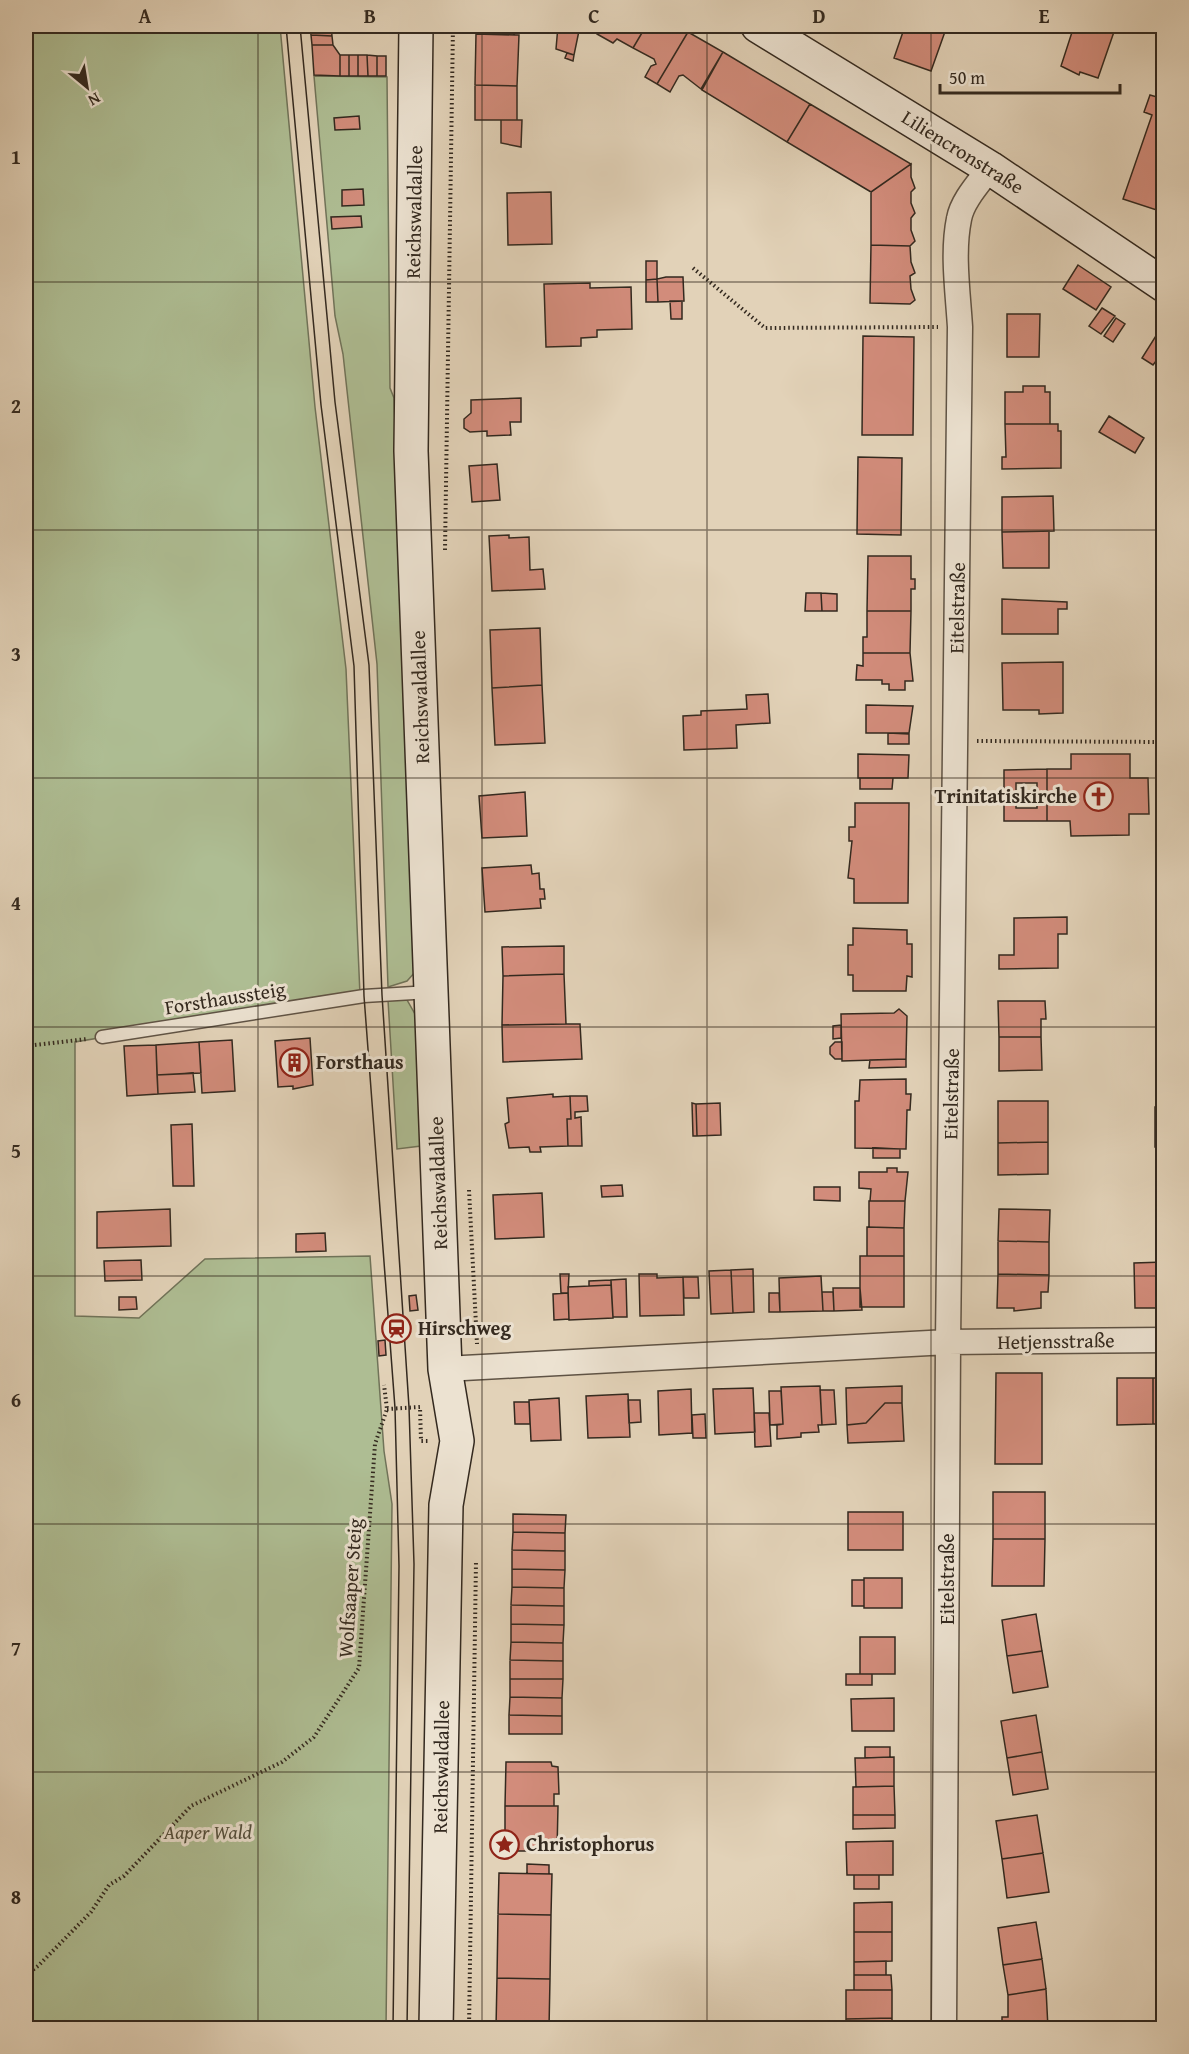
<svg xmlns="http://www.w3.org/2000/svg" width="1189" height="2054" viewBox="0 0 1189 2054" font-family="'Gentium Book Plus',serif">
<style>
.green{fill:#aebd93;stroke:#707359;stroke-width:1.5}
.building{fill:#d28c7b;stroke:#33291f;stroke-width:1.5;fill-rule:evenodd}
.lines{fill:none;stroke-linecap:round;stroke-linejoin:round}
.lane-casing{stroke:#5f5345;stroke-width:15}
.street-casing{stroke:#5f5345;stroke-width:27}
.secondary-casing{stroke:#33291f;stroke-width:36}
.path{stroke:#33291f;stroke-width:4;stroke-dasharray:1.5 3;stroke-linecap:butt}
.lane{stroke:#ece2d1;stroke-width:12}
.street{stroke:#ece2d1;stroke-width:24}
.secondary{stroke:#ece2d1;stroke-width:33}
.tram{stroke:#33291f;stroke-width:1.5}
.grid{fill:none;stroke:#33291f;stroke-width:1.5;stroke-opacity:0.55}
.labels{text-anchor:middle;stroke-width:6;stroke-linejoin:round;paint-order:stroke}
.street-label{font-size:20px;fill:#33291f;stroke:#ece2d1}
.poi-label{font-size:20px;font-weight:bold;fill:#33291f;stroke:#ece2d1;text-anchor:start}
.park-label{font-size:20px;font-style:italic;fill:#524e3c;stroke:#ece2d1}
.neatline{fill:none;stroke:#33291f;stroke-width:2}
.grid-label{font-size:20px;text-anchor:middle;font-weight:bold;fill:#33291f}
</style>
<rect width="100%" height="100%" fill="#e2d2b8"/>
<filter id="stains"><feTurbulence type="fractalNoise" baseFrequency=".00333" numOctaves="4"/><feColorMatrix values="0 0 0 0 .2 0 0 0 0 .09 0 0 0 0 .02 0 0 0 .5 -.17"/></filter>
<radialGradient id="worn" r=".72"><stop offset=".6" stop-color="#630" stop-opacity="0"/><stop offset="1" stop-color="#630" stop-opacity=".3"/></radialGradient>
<path class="green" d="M26 26H280L315 407 346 669 360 995 75 1042V1316L139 1318 205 1259 370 1256 384 1451 392 1504 386 2028H26Z
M314 76 387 77 390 388 394 398 416 971 407 981 388 987 377 664 343 354 335 316Z
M388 1000H407L419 1021 421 1146 397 1149Z"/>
<path class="building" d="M310 26H331L332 36 311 35Z
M476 26H514V35L476 34Z
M558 26H580L574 55 556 49Z
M595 26H646L633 48 617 39 613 43 597 34 598 27Z
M646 26H677L688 32 657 84 645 77 651 66 656 64 654 59 633 48Z
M905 26H947L931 71 894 58Z
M1074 26H1116L1098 78 1080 72 1079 75 1061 66Z
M688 32 723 52 701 89 683 75 679 76 670 92 657 84Z
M476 34 519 35 517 86 475 85Z
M311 35 332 36 333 45H312Z
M312 45H333L340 55V76L314 75Z
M723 52 810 104 787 142 702 90Z
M567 53 574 55 573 61 565 58Z
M340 55H349V76H340Z
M349 55H358V76H349Z
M358 55H367L368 76H358Z
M367 55 377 56V76H368Z
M377 56H386V76H377Z
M475 85 517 86V120H475Z
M1150 95 1164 99V218L1163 212 1123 199 1152 115 1144 112Z
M810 104 911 164 871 192 787 142Z
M359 116 360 129 335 130 334 118Z
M501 120H522L521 147 501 143Z
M911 164V177L915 188 911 192V203L915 213 911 218V230L915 241 910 246 871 245V192Z
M363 189 364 205 342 206V190Z
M551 192 552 244 508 245 507 193Z
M361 216 362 227 332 229 331 217Z
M871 245 910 246 911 262 915 273 910 276 911 289 915 300 910 304 870 303Z
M646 261H657V279L646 280Z
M1078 265 1111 287 1096 310 1063 289Z
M666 277H683L684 301 658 302 657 279Z
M657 279 658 302H646V280Z
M590 283V288L631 287 632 329 597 330V337L581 338V346L546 347 544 284Z
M670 301H682V319H671Z
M1102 308 1115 316 1101 334 1089 326Z
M1007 314H1040L1039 357H1007Z
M1116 318 1125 324 1113 342 1104 336Z
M1164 323V366L1156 361 1153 365 1142 358Z
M863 336 914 337 913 435H862Z
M1023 386H1045V392H1050V424H1005V392H1023Z
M521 398V422H510L511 435 487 436V431L470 432 464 428V419L471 413V400Z
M1109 416 1144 438 1135 453 1099 432Z
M1005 424H1058V431H1061V468L1002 469V457H1006Z
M858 457 902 458 901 535 857 534Z
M497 464 500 500 472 502 469 466Z
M1053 496 1054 531 1002 532V497Z
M1049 531V568H1003L1002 532Z
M509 535V538L529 537 530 570 543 569 545 589 492 591 489 536Z
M868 556H911V579H915V589H911V611H867Z
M806 593H821L822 611H805Z
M821 593 837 594V611H822Z
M1002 599 1067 602V609H1058V634H1002Z
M867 611H911L910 653H863V637H867Z
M540 628 542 685 492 688 490 630Z
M863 653H910L913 681H905V690H889V684H882V680H856L857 665 863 666Z
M1063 662V713L1039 714V710H1003L1002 663Z
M542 685 545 743 495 745 492 688Z
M768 694 770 723 736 725 737 748 684 750 683 716 701 715V711L747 709 746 695Z
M866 705 913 706 909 733H866Z
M888 733 909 734V744H888Z
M858 754 909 755 908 778H858Z
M1071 754H1130V778H1148L1149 814H1129V835L1071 836 1070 821H1047V769H1071Z
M1047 769V821H1004V770ZM1016 783H1037V808H1016Z
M860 778H893L892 789H860Z
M525 792 527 836 482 838 479 796Z
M855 803H909L908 903H854V879L848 878 852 841H849V827H855Z
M531 865 532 874 539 873 540 889H544L545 899H540L541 908 485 912 482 868Z
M1067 917V934H1058V968L999 969V955H1014V918Z
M853 928 907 930V944H912V977L907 976 906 991H853V975H848V945H853Z
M564 946V974L503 976 502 947Z
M564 974 566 1024 502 1025 503 976Z
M998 1001H1045L1046 1019H1041V1037H999Z
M899 1009 907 1016 906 1059 842 1061 841 1014 894 1013Z
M566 1024H580L582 1059 503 1062 502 1025Z
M841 1025V1038L833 1039V1026Z
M999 1037H1041L1042 1070 999 1071Z
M310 1038 313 1085 293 1089V1086L278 1087 275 1041Z
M232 1040 235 1091 202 1093 199 1042Z
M199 1042 201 1073 157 1075 156 1045Z
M835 1042H842V1059H835L830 1054V1047Z
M156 1045 158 1094 127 1096 124 1046Z
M1156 1045H1164V1084H1156Z
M906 1059V1067L869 1068 870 1060Z
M193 1073 195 1092 158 1094 157 1075Z
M906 1079V1094H911L910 1110H907L906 1149 855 1148V1101H859L860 1080Z
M553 1094V1097L570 1096 571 1119H567L568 1146 540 1147 541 1152H530L529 1147 509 1148 505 1124 509 1122 507 1098Z
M570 1096H587L588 1111 575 1112V1118L581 1117 582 1146H568L567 1119H571Z
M998 1101H1048V1142L998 1143Z
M692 1103 696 1104 697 1136H693Z
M720 1103 721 1135 697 1136 696 1104Z
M1155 1107H1164V1147H1155Z
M192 1124 194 1186H173L171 1125Z
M1048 1142V1174L998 1175V1143Z
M873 1148 900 1149V1158H873Z
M887 1168H897V1172H908L905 1201H870L871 1189 859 1188V1172H887Z
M1156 1170H1164V1184H1156Z
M622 1185 623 1196 602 1197 601 1186Z
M814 1187H840V1201L814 1200Z
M542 1193 544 1237 495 1239 493 1195Z
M869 1201H905L904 1228 869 1227Z
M170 1209 171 1246 97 1248V1212Z
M999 1209 1050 1210 1049 1242 998 1241Z
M867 1227 904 1228V1256H867Z
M325 1233 326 1251 296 1252V1234Z
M998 1241 1049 1242V1275L998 1274Z
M860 1256H904V1307H860Z
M141 1260 142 1280 105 1281 104 1261Z
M1164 1262V1308H1135L1134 1263Z
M753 1269 754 1312 733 1313 731 1270Z
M731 1270 733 1313 711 1314 709 1271Z
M560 1274H569L568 1293H561Z
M639 1274H657V1278L683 1277 684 1315 640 1316Z
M998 1274 1049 1275 1048 1292H1041V1308L1014 1311V1308H997Z
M821 1276 823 1311 780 1312 779 1278Z
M683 1277H698L699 1298H684Z
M626 1279 627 1317H613L611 1280Z
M611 1280V1285L589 1286V1281Z
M611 1285 613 1318 569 1320 568 1287Z
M833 1288H860L862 1310 834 1311Z
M822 1292H833L834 1311H823Z
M568 1293 569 1319 554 1320 553 1294Z
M769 1293H779L780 1312H769Z
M416 1295 418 1310 410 1311 409 1296Z
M119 1297H136L137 1309 119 1310Z
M385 1340 386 1355 379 1356 378 1341Z
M996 1373H1042V1464H995Z
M1117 1378H1153V1424L1117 1425Z
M1153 1378H1164V1424H1153Z
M820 1386 822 1425H818L819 1432 801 1433V1437L777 1439V1425L783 1424 781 1387Z
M902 1386V1403H885L866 1423 847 1425 846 1388Z
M753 1388 755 1432 715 1434 713 1389Z
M691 1389 692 1433 659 1435 658 1391Z
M820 1390H834L836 1424 822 1425Z
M769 1391H781L783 1424 770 1425Z
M628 1394 630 1437 588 1438 586 1396Z
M559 1398 561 1440 531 1441 529 1400Z
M628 1400H640L641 1422 629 1423Z
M514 1402H529L530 1424H515Z
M885 1403H902L904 1441 848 1443 847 1425 866 1423Z
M754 1413H769L771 1446 755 1447Z
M705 1414 706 1438H693L692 1415Z
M993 1492H1045V1539H993Z
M848 1512H903V1550H848Z
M513 1514 566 1515 565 1533 513 1532Z
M513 1532 565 1533V1551L512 1550Z
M993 1539H1045L1044 1586H992Z
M512 1550 565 1551V1570L512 1569Z
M512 1569 565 1570 564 1588 512 1587Z
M864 1578H902V1608H864Z
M852 1580H864V1606H852Z
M512 1587 564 1588V1606L511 1605Z
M511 1605 564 1606V1625L511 1624Z
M1036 1614 1042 1651 1007 1656 1002 1620Z
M511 1624 564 1625 563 1643 511 1642Z
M860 1637H895V1674H860Z
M511 1642 563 1643V1661L510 1660Z
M1042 1651 1048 1687 1013 1693 1007 1656Z
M510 1660 563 1661V1679H510Z
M846 1674H872V1685H846Z
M510 1679H563L562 1698 510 1697Z
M510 1697 562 1698V1716L509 1715Z
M894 1698V1731H852L851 1699Z
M509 1715 562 1716V1734H509Z
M1036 1715 1042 1752 1007 1758 1001 1721Z
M865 1747H890V1757L865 1758Z
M1042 1752 1048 1789 1013 1795 1007 1758Z
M894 1757V1786L856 1787 855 1758Z
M506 1762H551L552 1766 558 1767 559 1794H554V1806H505Z
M894 1786 895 1815H853V1787Z
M505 1806H558L557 1851H505Z
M853 1815H895V1828L853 1829Z
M1037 1815 1043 1853 1002 1859 996 1821Z
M893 1841V1875H847L846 1842Z
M1043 1853 1049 1892 1007 1898 1002 1859Z
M527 1864 549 1865V1874H527Z
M499 1873 552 1874 551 1915 498 1914Z
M854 1875H879V1889H854Z
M892 1902V1932H854V1903Z
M498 1914 551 1915 550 1979 497 1978Z
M1036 1922 1042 1959 1003 1965 998 1928Z
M854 1932H892V1961L854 1962Z
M1042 1959 1046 1989 1008 1995 1003 1965Z
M886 1961V1975H854V1962Z
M854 1975H891L892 1990H854Z
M497 1978 550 1979 549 2028H496Z
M1046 1989 1048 2028H1002V2017H1008V1995Z
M846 1990H892V2018L846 2019Z
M892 2018V2028H846V2019Z"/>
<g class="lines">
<defs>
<path id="lane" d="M102 1037 364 996 430 992"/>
<path id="street" d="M445 1369 948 1342 1164 1340
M944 2028 948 1342 960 327C958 293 952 253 959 219 962 201 979 183 990 168"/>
<path id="secondary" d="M416 26 411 451 445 1369 457 1441 446 1505 436 2028
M758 26 990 168 1164 285"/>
</defs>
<use href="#lane" class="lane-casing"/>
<use href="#street" class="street-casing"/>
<use href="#secondary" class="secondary-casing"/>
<path class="path" d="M693 268 765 328 938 327
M445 550 453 26
M977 741 1164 742
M26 1046 87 1039
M469 1190 477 1344
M387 1409 420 1407 421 1441H430
M26 1975 38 1966 91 1912 109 1885 124 1876 191 1806 282 1762 314 1737 359 1668 375 1444 387 1409 384 1385
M469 2028 476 1561"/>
<use href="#lane" class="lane"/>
<use href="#street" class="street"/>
<use href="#secondary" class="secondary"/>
<path class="tram" d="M286 26 321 405 354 666 364 996 395 1408 399 1566 393 2028
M300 26 335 402 369 665 382 995 409 1407 414 1564 407 2028"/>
</g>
<path class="grid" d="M258 26V2028M482 26V2028M707 26V2028M931 26V2028M26 282H1164M26 530H1164M26 778H1164M26 1027H1164M26 1276H1164M26 1524H1164M26 1772H1164"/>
<defs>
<symbol id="church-ring" viewBox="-11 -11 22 22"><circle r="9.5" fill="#ece2d1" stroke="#8f2418" stroke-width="1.5"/><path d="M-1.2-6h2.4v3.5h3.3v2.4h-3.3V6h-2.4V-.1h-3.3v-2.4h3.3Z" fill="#8f2418"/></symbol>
<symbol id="building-ring" viewBox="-11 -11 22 22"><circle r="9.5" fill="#ece2d1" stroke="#8f2418" stroke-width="1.5"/><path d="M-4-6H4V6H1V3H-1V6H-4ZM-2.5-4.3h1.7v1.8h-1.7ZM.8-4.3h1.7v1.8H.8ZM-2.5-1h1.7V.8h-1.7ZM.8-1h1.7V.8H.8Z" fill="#8f2418"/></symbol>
<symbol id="station-ring" viewBox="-11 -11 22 22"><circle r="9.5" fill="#ece2d1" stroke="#8f2418" stroke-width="1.5"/><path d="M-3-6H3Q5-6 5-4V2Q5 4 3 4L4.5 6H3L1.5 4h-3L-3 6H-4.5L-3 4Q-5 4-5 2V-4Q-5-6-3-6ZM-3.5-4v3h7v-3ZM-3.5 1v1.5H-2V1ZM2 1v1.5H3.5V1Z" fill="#8f2418"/></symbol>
<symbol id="sight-ring" viewBox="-11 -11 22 22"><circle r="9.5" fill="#ece2d1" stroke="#8f2418" stroke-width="1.5"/><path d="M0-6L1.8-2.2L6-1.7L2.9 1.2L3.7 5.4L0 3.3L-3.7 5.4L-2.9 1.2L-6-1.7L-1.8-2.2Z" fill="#8f2418"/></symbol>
</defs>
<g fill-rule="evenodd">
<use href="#church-ring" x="1082" y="780" width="33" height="33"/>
<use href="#building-ring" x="278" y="1046" width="33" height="33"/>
<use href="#station-ring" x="380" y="1312" width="33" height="33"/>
<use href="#sight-ring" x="488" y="1828" width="33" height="33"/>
</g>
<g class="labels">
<g class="street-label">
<text transform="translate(963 152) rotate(32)" y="7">Liliencronstraße</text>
<text transform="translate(414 212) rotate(-89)" y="7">Reichswaldallee</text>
<text transform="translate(957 608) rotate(-89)" y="7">Eitelstraße</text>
<text transform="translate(420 697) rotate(-92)" y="7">Reichswaldallee</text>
<text transform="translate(225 998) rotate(-9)" y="7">Forsthaussteig</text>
<text transform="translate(951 1094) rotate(-89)" y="7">Eitelstraße</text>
<text transform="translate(438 1183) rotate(-92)" y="7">Reichswaldallee</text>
<text transform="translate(1056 1341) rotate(-1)" y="7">Hetjensstraße</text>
<text transform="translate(947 1579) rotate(-90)" y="7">Eitelstraße</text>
<text transform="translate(350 1588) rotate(-86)" y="7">Wolfsaaper Steig</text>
<text transform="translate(441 1767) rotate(-89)" y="7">Reichswaldallee</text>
</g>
<g class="poi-label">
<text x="1077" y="803" text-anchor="end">Trinitatiskirche</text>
<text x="316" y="1069">Forsthaus</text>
<text x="418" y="1335">Hirschweg</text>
<text x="526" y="1851">Christophorus</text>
</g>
<g class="park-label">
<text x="208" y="1839">Aaper Wald</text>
</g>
</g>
<rect width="1189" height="2054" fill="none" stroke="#e2d2b8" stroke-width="66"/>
<g transform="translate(87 87) rotate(150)" stroke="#ece2d1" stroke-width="4.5" paint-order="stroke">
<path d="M0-4.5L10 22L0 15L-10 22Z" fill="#33291f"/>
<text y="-9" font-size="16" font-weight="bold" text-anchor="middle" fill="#33291f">N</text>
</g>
<path d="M940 84v9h180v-9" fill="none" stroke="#33291f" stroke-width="3"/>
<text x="949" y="84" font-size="18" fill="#33291f" stroke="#ece2d1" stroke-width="4.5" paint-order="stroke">50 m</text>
<rect x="33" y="33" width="1123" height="1988" class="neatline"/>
<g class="grid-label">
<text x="145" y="23">A</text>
<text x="370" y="23">B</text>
<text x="594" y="23">C</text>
<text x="819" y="23">D</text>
<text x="1044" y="23">E</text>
<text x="16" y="164">1</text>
<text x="16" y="413">2</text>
<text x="16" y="661">3</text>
<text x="16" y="910">4</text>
<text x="16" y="1158">5</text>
<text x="16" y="1407">6</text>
<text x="16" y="1655">7</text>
<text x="16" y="1904">8</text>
</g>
<rect width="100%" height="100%" filter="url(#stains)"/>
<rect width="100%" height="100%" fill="url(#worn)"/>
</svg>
